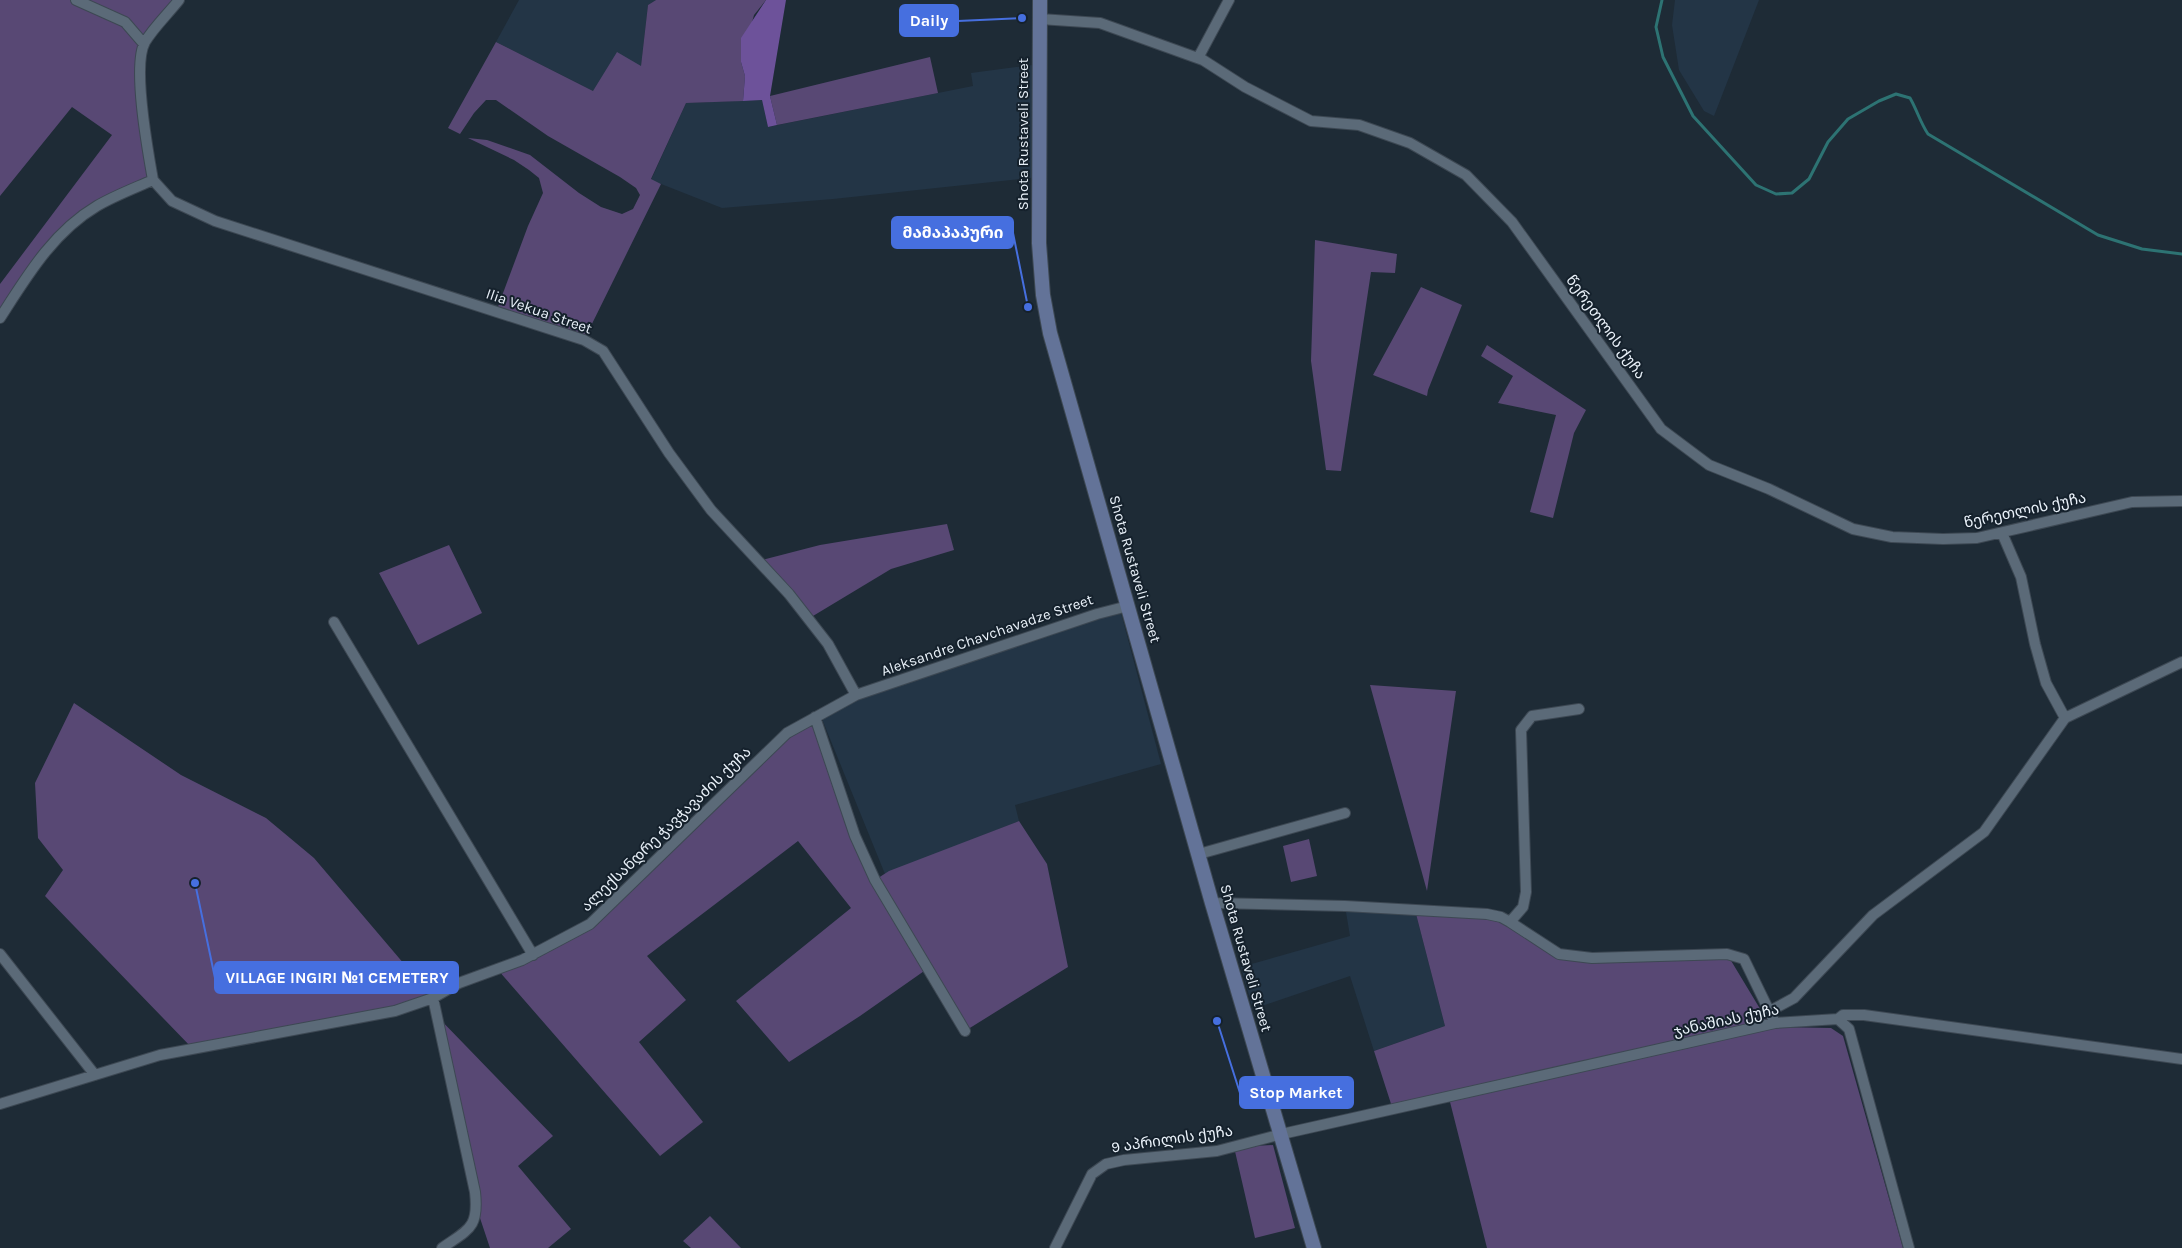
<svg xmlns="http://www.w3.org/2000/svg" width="2182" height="1248" viewBox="0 0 2182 1248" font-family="Karla,'Noto Sans Georgian',sans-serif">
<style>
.built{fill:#233546}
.green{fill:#584874}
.forest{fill:#6d529a}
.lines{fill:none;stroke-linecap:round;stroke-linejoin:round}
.stream{stroke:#2d7373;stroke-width:3}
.street-casing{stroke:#3d4853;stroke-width:12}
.secondary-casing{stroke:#3d4853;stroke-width:16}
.street{stroke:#5b6a78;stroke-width:10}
.secondary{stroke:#637398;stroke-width:14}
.labels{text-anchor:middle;stroke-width:4;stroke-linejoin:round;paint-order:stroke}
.street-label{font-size:15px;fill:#e9f1f9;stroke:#15212c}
.leader{fill:none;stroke:#466fdf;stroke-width:2}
.callout-dot{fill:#466fdf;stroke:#15212c;stroke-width:2}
.callout{fill:#466fdf;stroke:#466fdf;stroke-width:2}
.callout-label{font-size:16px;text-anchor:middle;font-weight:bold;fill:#fff}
</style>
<rect width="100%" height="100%" fill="#1e2b36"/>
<path class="built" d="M519 0H656L648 5 641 66 593 91 496 42Z
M1675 0H1759L1714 116 1704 111 1679 70 1672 25Z
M1040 64 1039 177 833 199 722 208 651 180 686 103 762 100 768 127 973 86 971 73Z
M1121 613 1161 764 1015 805 1019 821 885 874 822 719 856 698 1093 619Z
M1345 906 1415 910 1445 1026 1374 1051 1350 976 1253 1009 1241 967 1350 936Z"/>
<path class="green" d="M0 0H179L144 44 140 73 153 180 97 206 61 233 0 318V284L112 135 72 107 0 196Z
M656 0H766L754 15 741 62 745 76 743 101 686 103 651 179 661 184 584 340 496 312 528 226 543 193 539 178 529 170 514 160 468 138 487 140 530 155 579 193 601 207 622 214 633 209 640 195 636 188 620 177 548 136 496 100H486L474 113 460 134 448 128 496 42 593 91 617 52 641 66 648 5Z
M930 57 938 93 777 125 770 96Z
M1315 240 1397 254 1395 273 1371 272 1341 471 1326 470 1311 361Z
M1421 287 1462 305 1428 390 1427 396 1373 375Z
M1487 345 1586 410 1574 433 1553 518 1530 512 1556 415 1498 403 1513 376 1481 356Z
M947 524 954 550 891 569 808 619 758 561 820 545Z
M449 545 482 613 418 645 379 573Z
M1370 685 1456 691 1427 891Z
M74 703 181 775 266 818 314 858 433 998 193 1049 45 896 63 870 38 838 35 783Z
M815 717 875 880 889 871 1019 821 1047 864 1068 967 965 1031 927 969 860 1016 789 1062 736 1001 851 908 798 841 647 956 686 1000 639 1042 703 1122 660 1156 498 970 590 924 787 733Z
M1309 839 1317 876 1291 882 1283 846Z
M1415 910 1487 914 1559 954H1727L1771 1027 1831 1028 1843 1036 1903 1248H1487L1449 1098 1393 1110 1374 1051 1445 1026Z
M434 1013 553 1136 518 1166 571 1229 548 1248H490L477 1209Z
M1273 1145 1295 1228 1255 1238 1234 1147Z
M710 1216 741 1248H691L683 1241Z"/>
<path class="forest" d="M766 0H786L770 96 777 125 768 127 762 100 743 101 745 76 741 62V38Z"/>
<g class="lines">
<path class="stream" d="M1662 0 1656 27 1663 57 1693 116 1756 185 1776 194 1792 193 1809 179 1828 142 1848 119 1879 101 1896 94 1910 98C1917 110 1920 122 1928 134L2098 235 2142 249 2182 254"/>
<defs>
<path id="street" d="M76 0 125 22 144 44
M1040 19 1100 23 1203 60 1245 87 1311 121 1359 125 1410 143 1466 175 1512 222 1661 429 1709 465 1769 489 1853 529 1892 537 1943 539 1977 538 2132 502 2182 501
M1198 58 1229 0
M153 180 172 201 215 221 584 340 603 351 669 453 711 510 789 594 828 644 856 695
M153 180C148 152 132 65 145 42 154 27 168 14 179 0
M0 318C27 276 53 232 97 206 114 196 135 188 153 180
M2002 533 2021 577 2035 644 2046 683 2065 718
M334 622 533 955
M815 717 855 836 875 880 965 1031
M1199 854 1345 813
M1212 903 1345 906 1487 914 1501 917 1510 922 1559 954 1592 958 1727 954 1744 959 1775 1023
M1510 922 1523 907 1526 892 1521 730 1532 716 1579 709
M0 954 95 1075
M433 998 475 1192C479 1228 469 1229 442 1248
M1770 1011 1794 998 1873 915 1984 832 2065 718 2182 662
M1838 1019 1849 1029 1909 1248
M0 1104 160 1055 395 1011 433 998 459 983 522 960 590 924 787 733 856 695 1097 614 1128 606
M1055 1248 1092 1174 1106 1164 1124 1160 1217 1151 1282 1134 1775 1023 1838 1019 1843 1015H1864L2182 1059"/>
<path id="secondary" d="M1040 0 1039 243 1043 295 1050 333 1212 903 1314 1248"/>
</defs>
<use href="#street" class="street-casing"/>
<use href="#secondary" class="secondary-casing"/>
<use href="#street" class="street"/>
<use href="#secondary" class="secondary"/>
</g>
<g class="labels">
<g class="street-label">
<text transform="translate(1023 134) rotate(-90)" y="5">Shota Rustaveli Street</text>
<text transform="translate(539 311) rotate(19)" y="5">Ilia Vekua Street</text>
<text transform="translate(1606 327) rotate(54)" y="5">წერეთლის ქუჩა</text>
<text transform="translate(2025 510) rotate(-12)" y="5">წერეთლის ქუჩა</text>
<text transform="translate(1135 569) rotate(74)" y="5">Shota Rustaveli Street</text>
<text transform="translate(987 635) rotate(-19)" y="5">Aleksandre Chavchavadze Street</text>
<text transform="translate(666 829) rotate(-44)" y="5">ალექსანდრე ჭავჭავაძის ქუჩა</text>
<text transform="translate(1246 958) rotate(74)" y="5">Shota Rustaveli Street</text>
<text transform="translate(1726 1020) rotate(-12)" y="5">ჯანაშიას ქუჩა</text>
<text transform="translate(1172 1139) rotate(-8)" y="5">9 აპრილის ქუჩა</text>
</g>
</g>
<path class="leader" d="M1022 18L958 21M1028 307L1013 233M195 883L215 978M1217 1021L1240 1093"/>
<g class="callout-dot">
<circle cx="1022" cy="18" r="5"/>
<circle cx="1028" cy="307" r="5"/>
<circle cx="195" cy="883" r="5"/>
<circle cx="1217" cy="1021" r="5"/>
</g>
<g class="callout">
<rect x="900" y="5" width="58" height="31" rx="5"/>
<rect x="892" y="217" width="121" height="31" rx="5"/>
<rect x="215" y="962" width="243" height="31" rx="5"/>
<rect x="1240" y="1077" width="113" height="31" rx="5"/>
</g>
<g class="callout-label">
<text x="929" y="26">Daily</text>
<text x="953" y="238">მამაპაპური</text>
<text x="337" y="983">VILLAGE INGIRI №1 CEMETERY</text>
<text x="1296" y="1098">Stop Market</text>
</g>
</svg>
